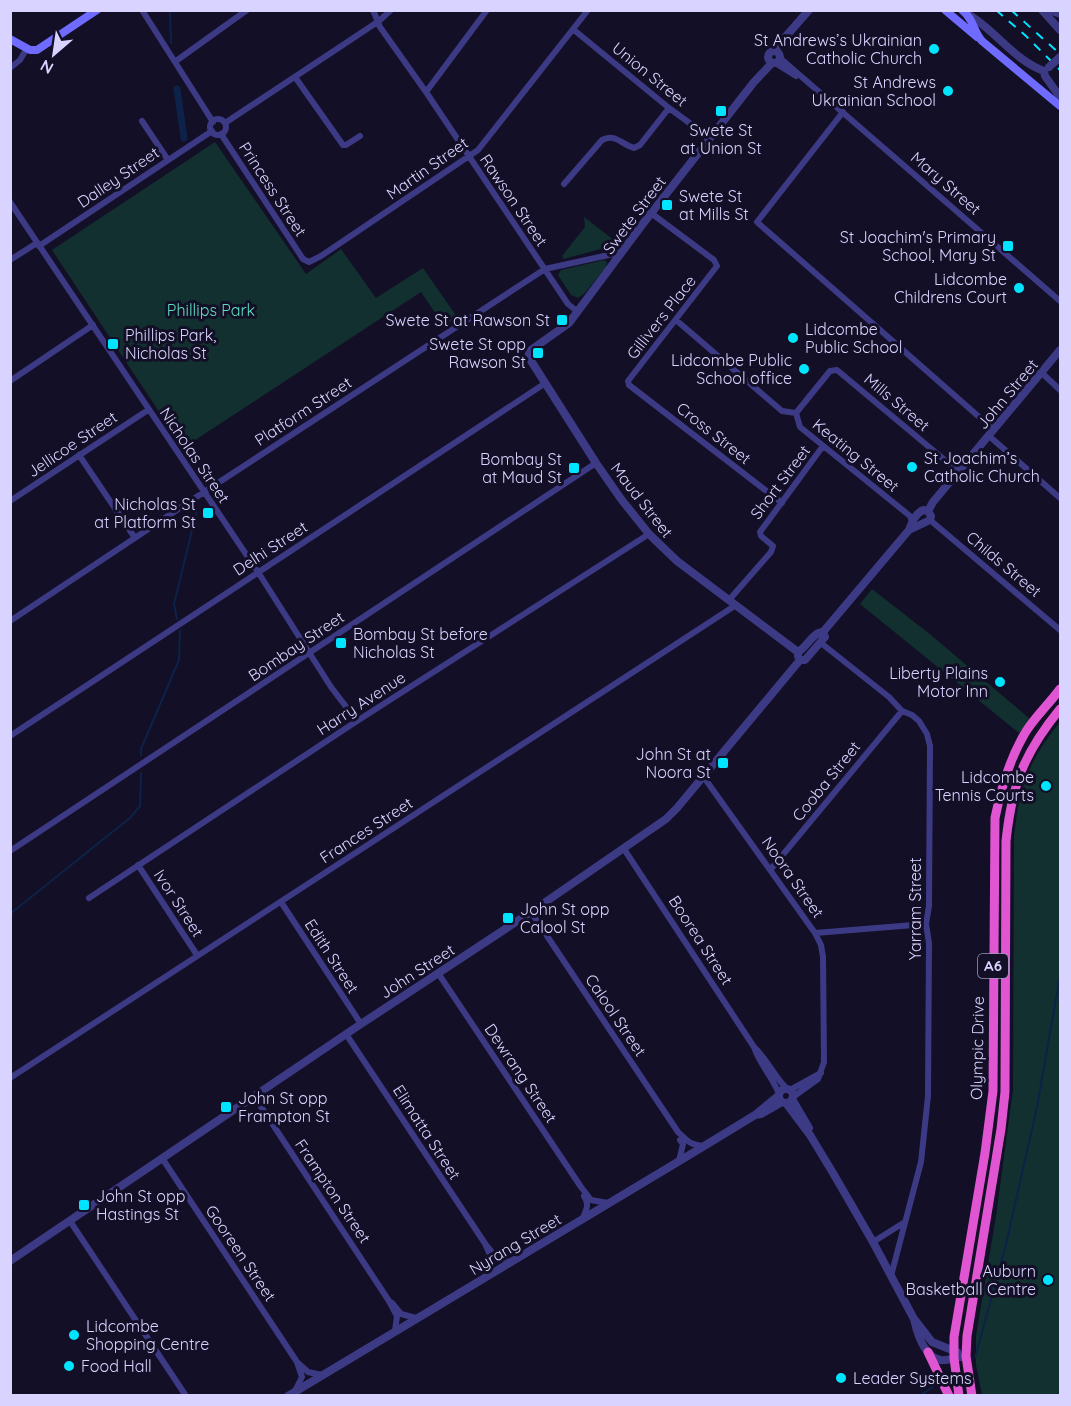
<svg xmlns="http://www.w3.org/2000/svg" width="1071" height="1406" viewBox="0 0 1071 1406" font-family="Quicksand,sans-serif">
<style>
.green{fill:#12302f}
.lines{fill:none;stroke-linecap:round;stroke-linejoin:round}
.stream{stroke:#0c2248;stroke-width:2}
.canal{stroke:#0c2248;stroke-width:7}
.minor{stroke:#3d3a85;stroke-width:6}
.tertiary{stroke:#3d3a85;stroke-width:8}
.secondary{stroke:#6f6bff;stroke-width:8}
.trunk{stroke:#e055d1;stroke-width:9}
.rail{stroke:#00e5ff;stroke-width:2;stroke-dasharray:9 8;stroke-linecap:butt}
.tertiary-bridge{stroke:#3d3a85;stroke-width:8}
.poi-dot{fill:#00e5ff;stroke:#130f26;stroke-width:2}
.labels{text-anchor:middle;stroke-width:6;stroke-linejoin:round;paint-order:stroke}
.shield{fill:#130f26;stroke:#9e99be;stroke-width:1.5}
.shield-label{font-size:15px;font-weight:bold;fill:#d9d4ff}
.poi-label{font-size:16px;fill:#d9d4ff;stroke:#130f26;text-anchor:end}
.street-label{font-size:16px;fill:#d9d4ff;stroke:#130f26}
.park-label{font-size:16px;fill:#5fe0c0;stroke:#130f26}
</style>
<rect width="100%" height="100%" fill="#130f26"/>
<path class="green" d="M215 142 306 274 341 249 376 298 423 268 457 317 444 326 421 292 183 448 52 250Z
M584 217 619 244 564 259 562 256 585 227Z
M604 260 607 262 606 267 585 293 578 298 571 295 558 275 561 270Z
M872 589 931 635 1030 719 1019 733 860 604Z
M1060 722V1395H982L976 1365V1336L996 1216 1013 1090 1014 837C1019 788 1028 761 1060 722Z"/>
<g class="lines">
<path class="stream" d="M170 10 171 43
M177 619 174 604 197 510
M141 755V749L179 660 180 631
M10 914 131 817 140 806 141 773
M975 1358 1006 1244 1037 1107 1060 976
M920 1396 934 1386"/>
<path class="canal" d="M177 89 184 138"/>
<path class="minor" d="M142 10 213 122
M373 10 380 27 426 92 568 304 578 312
M1044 13 1052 12 1060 15
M574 30 669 108 710 138
M780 58 1060 301
M176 61 247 10
M775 63 796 76
M10 68 20 60 27 48
M295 77 343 145H346L360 136
M426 92 487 10
M843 112 757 222 994 430
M210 127a8 8 0 1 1 16 0a8 8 0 1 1-16 0Z
M142 121 168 160
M225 123 379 21 391 10
M221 134 303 259 309 262 321 256 478 150 588 10
M564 184 602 140C615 133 621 144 634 148L640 145 669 108
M10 202 258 572 331 687 357 721
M651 213 714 260 717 266 628 381 629 385 782 503
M39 246 212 131
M10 260 37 243
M676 320 782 411 796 413
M1042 373 1060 390
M10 381 93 325
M796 413 830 371 837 370 959 472
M796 413 800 427 910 516 912 521
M989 436 1060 498
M79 455 135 538
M10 501 148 410
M930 520 1060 630
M729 600 771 552 773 546 761 536 760 532 823 446
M10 621 198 496 545 269 622 252
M821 643 889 697 902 711 912 715 919 721 927 734 930 746 929 906 926 924 929 943 928 1096 921 1162 891 1276
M10 736 544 384
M703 776 815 933 926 924
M624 849 754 1047C767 1059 774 1076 787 1089
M10 851 596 463
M138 865 197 955
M771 869 902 711
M89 898 357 721 649 534
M281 902 361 1024
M531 912 678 1132C689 1142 688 1144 704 1146
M438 973 581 1187 591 1200 608 1203
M346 1034 486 1245 495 1256 510 1262
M754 1047C759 1064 773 1077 779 1094
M10 1078 736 605
M790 1090 821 1073
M254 1096 389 1301 397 1316 395 1331
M793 1097 818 1079 824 1062 823 957 821 945 815 933
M162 1158 297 1362 308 1372 322 1375
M679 1161 683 1144 680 1140
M582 1220C586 1210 590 1205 584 1196
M70 1221 186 1396
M873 1242 905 1222
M486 1246 492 1259 487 1275
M392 1303 401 1314 416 1318
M295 1391 302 1377 297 1362"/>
<path class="tertiary" d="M1042 10 1060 30
M969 15C995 30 1015 61 1044 71L1045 76 1060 97
M768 57a6 6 0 1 1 12 0a6 6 0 1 1-12 0Z
M773 51 809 10
M772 63 754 82 645 221 569 323 531 350 528 356 596 463 621 499 649 534 677 561 798 652
M928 511 933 502 1060 350
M909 530C912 522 915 514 923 510L928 511
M823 632 909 530 930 520 931 516 928 511
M798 656V652C807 647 813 632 823 632
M800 660H805L825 637 823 632
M779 1096a7 7 0 1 1 14 0a7 7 0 1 1-14 0Z
M792 1099 809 1128
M786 1103 810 1135 833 1173 873 1242 914 1319C917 1333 924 1357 941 1360 948 1361 958 1357 966 1356
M755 1115 761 1114 782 1102
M10 1261 361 1024 531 912 666 819 677 808 800 660
M915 1320 932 1342 957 1352
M288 1396 691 1154 755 1115 778 1096"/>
<path class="secondary" d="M945 10 977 37
M962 10C974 19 973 31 982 41L1060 106
M10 39 30 50H37L97 10"/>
<path class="trunk" d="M928 1352 949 1396
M959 1396 954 1358V1337L985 1153 993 1091 995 818C1001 788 1009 760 1025 733 1034 718 1049 704 1060 689
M972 1396 966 1356 967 1336 1001 1129 1005 1092 1006 841C1012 784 1024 753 1060 709"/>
<path class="rail" d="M996 10 1026 36 1060 70
M1011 10 1060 54"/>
<path class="tertiary-bridge" d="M1049 67 1060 57"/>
</g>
<g class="poi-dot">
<circle cx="934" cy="49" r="6"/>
<circle cx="948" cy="91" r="6"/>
<rect x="715" y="105" width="12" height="12" rx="3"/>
<rect x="661" y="199" width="12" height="12" rx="3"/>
<rect x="1002" y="240" width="12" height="12" rx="3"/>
<circle cx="1019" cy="288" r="6"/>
<rect x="556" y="314" width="12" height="12" rx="3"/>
<circle cx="793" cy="338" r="6"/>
<rect x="107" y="338" width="12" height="12" rx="3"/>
<rect x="532" y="347" width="12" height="12" rx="3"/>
<circle cx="804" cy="369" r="6"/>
<circle cx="912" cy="467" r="6"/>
<rect x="568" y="462" width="12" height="12" rx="3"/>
<rect x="202" y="507" width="12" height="12" rx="3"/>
<rect x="335" y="637" width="12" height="12" rx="3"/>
<circle cx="1000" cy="682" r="6"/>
<rect x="717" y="757" width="12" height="12" rx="3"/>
<circle cx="1046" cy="786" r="6"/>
<rect x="502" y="912" width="12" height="12" rx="3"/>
<rect x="220" y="1101" width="12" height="12" rx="3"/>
<rect x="78" y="1199" width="12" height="12" rx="3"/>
<circle cx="1048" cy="1280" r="6"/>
<circle cx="74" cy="1335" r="6"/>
<circle cx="69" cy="1366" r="6"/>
<circle cx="841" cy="1378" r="6"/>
</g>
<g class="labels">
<rect class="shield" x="978" y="954" width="30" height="24" rx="4.5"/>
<g class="shield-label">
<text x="993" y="971">A6</text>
</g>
<g class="poi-label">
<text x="922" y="46">St Andrews’s Ukrainian<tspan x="922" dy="18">Catholic Church</tspan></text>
<text x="936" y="88">St Andrews<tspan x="936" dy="18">Ukrainian School</tspan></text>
<text x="721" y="136" text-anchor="middle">Swete St<tspan x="721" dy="18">at Union St</tspan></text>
<text x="679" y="202" text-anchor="start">Swete St<tspan x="679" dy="18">at Mills St</tspan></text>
<text x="996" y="243">St Joachim's Primary<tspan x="996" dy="18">School, Mary St</tspan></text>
<text x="1007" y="285">Lidcombe<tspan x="1007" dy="18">Childrens Court</tspan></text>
<text x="550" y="326">Swete St at Rawson St</text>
<text x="805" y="335" text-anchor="start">Lidcombe<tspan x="805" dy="18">Public School</tspan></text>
<text x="125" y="341" text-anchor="start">Phillips Park,<tspan x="125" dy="18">Nicholas St</tspan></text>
<text x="526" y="350">Swete St opp<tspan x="526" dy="18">Rawson St</tspan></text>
<text x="792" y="366">Lidcombe Public<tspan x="792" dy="18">School office</tspan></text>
<text x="924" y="464" text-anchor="start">St Joachim’s<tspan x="924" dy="18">Catholic Church</tspan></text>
<text x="562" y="465">Bombay St<tspan x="562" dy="18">at Maud St</tspan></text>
<text x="196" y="510">Nicholas St<tspan x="196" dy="18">at Platform St</tspan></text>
<text x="353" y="640" text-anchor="start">Bombay St before<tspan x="353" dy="18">Nicholas St</tspan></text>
<text x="988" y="679">Liberty Plains<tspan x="988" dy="18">Motor Inn</tspan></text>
<text x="711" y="760">John St at<tspan x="711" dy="18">Noora St</tspan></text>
<text x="1034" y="783">Lidcombe<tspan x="1034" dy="18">Tennis Courts</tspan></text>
<text x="520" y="915" text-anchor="start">John St opp<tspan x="520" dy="18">Calool St</tspan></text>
<text x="238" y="1104" text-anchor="start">John St opp<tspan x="238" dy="18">Frampton St</tspan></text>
<text x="96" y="1202" text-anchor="start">John St opp<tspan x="96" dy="18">Hastings St</tspan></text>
<text x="1036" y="1277">Auburn<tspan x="1036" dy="18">Basketball Centre</tspan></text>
<text x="86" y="1332" text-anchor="start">Lidcombe<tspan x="86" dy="18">Shopping Centre</tspan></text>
<text x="81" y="1372" text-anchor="start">Food Hall</text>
<text x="853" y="1384" text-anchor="start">Leader Systems</text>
</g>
<g class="street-label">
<text transform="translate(650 74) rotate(39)" y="6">Union Street</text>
<text transform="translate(427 168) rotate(-35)" y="6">Martin Street</text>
<text transform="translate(118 177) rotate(-34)" y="6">Dalley Street</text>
<text transform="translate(946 183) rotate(41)" y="6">Mary Street</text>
<text transform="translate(273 189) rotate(57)" y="6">Princess Street</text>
<text transform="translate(514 200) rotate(56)" y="6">Rawson Street</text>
<text transform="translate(634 215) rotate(-53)" y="6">Swete Street</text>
<text transform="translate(661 317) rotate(-52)" y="6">Gillivers Place</text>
<text transform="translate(1007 394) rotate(-50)" y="6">John Street</text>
<text transform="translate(897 402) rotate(40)" y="6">Mills Street</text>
<text transform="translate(303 411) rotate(-33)" y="6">Platform Street</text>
<text transform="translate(714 433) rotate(38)" y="6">Cross Street</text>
<text transform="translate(72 444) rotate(-34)" y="6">Jellicoe Street</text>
<text transform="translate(195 455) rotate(56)" y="6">Nicholas Street</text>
<text transform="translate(856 455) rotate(39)" y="6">Keating Street</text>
<text transform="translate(780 482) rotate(-53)" y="6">Short Street</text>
<text transform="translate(642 500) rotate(52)" y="6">Maud Street</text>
<text transform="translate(270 548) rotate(-33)" y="6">Delhi Street</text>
<text transform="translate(1004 564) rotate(40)" y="6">Childs Street</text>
<text transform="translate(296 646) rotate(-34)" y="6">Bombay Street</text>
<text transform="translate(361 703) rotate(-33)" y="6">Harry Avenue</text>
<text transform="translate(826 781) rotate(-51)" y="6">Cooba Street</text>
<text transform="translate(366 830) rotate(-33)" y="6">Frances Street</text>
<text transform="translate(793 877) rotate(55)" y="6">Noora Street</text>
<text transform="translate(179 903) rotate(57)" y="6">Ivor Street</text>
<text transform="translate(915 909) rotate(-90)" y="6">Yarram Street</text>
<text transform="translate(701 940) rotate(57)" y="6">Boorea Street</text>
<text transform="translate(332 956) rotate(57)" y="6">Edith Street</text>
<text transform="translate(417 971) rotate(-33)" y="6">John Street</text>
<text transform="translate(616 1015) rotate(56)" y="6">Calool Street</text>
<text transform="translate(977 1048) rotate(-89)" y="6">Olympic Drive</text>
<text transform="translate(521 1073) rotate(56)" y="6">Dewrang Street</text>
<text transform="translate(427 1132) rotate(57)" y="6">Elimatta Street</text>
<text transform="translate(333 1191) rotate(56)" y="6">Frampton Street</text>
<text transform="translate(515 1244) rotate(-31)" y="6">Nyrang Street</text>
<text transform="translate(241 1253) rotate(56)" y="6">Gooreen Street</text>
</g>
<g class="park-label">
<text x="211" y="316">Phillips Park</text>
</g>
</g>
<rect width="1071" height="1406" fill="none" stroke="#d9d4ff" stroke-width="24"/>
<g transform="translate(54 54) rotate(209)" stroke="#130f26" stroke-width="4.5" paint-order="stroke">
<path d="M0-4.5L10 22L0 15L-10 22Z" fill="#d9d4ff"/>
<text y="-9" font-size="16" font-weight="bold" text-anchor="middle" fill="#d9d4ff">N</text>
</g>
</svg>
